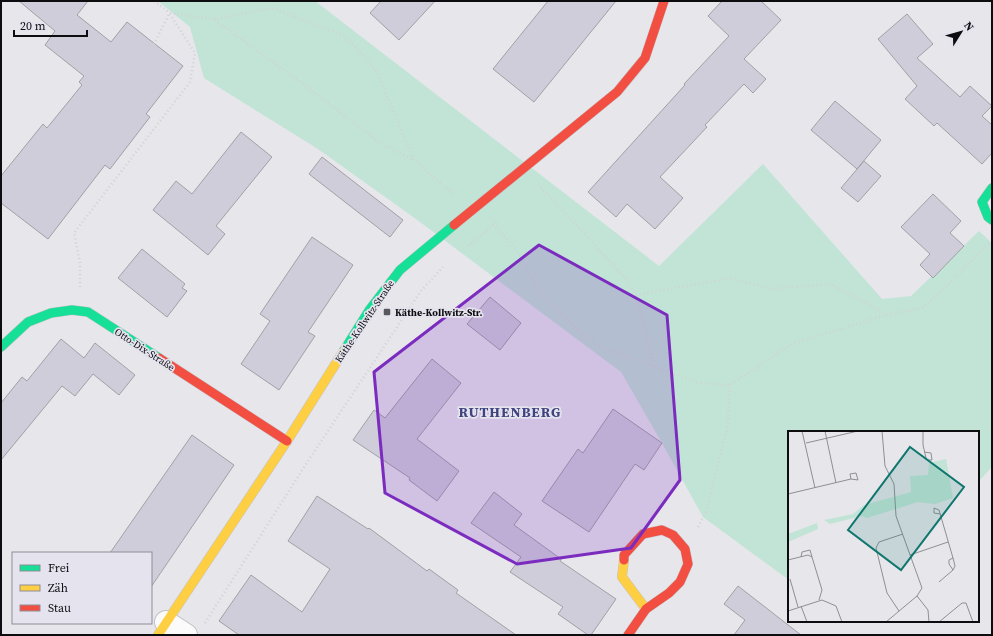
<svg xmlns="http://www.w3.org/2000/svg" width="993" height="636" viewBox="0 0 993 636" font-family="'Source Serif 4',serif">
<style>
.green{fill:#c1e4d6}
.building{fill:#cfcdda;stroke:#a1a0a5}
.lines{fill:none;stroke-linecap:round;stroke-linejoin:round}
.street-casing{stroke:#c2c2c6;stroke-width:24}
.fast-casing{stroke:#c2c2c6;stroke-width:10}
.slow-casing{stroke:#c2c2c6;stroke-width:10}
.jam-casing{stroke:#c2c2c6;stroke-width:10}
.path{stroke:#d2d2d4;stroke-width:2.5;stroke-dasharray:1 3;stroke-linecap:butt}
.street{stroke:#fbfbfc;stroke-width:22}
.fast{stroke:#16e098;stroke-width:9}
.slow{stroke:#ffcf43;stroke-width:9}
.jam{stroke:#f24e42;stroke-width:9}
.marked{fill:#7b2cbf;fill-opacity:0.2;stroke:#7b2cbf;stroke-width:3;stroke-linejoin:round}
.poi-dot{fill:#59595d;stroke:#e5e3ee;stroke-width:1.5}
.labels{text-anchor:middle;stroke-width:3.5;stroke-linejoin:round;paint-order:stroke}
.poi-label{font-size:10px;font-weight:bold;fill:#0d0d10;stroke:#e5e3ee;text-anchor:start}
.street-label{font-size:10px;fill:#0d0d10;stroke:#e5e3ee}
.district-label{font-size:14px;font-weight:bold;letter-spacing:1px;fill:#3f437f;stroke:#e5e3ee}
.inset-road{fill:none;stroke:#8f8f93;stroke-width:1}
.view{fill:#0f766e;fill-opacity:0.15;stroke:#0f766e;stroke-width:2}
.inset-edge{fill:none;stroke:#0d0d10;stroke-width:2}
</style>
<rect width="100%" height="100%" fill="#e6e6eb"/>
<path class="green" d="M158 1H315L659 266 763 164 882 299 911 296 979 231 992 243V467L978 482V432H789V580L703 517 662 443 621 372 416 219 318 149 204 78 190 27Z"/>
<path class="building" d="M19 1H88L77 15 111 42 127 22 183 66 146 114 150 117 110 169 105 165 48 239 1 203V176L43 124 47 128 82 85 79 82 84 76 45 45 55 31Z
M381 1H435L399 40 370 13Z
M548 1H616L534 102 493 69Z
M722 1H761L781 20 744 59 766 79 753 93 744 84 705 125 707 127 660 177 683 198 655 229 627 204 616 217 588 192 685 85 684 84 729 36 708 16Z
M907 14 933 44 917 58 960 97 970 86 992 106 982 116 992 125V153L982 164 937 123 934 126 905 99 917 86 878 39Z
M835 101 881 140 857 169 811 130Z
M241 132 272 157 216 226 225 234 208 255 153 210 176 181 192 194Z
M322 157 403 220 390 237 309 174Z
M864 161 881 176 858 202 841 188Z
M933 194 961 221 950 233 964 246 933 278 920 265 930 254 901 227Z
M312 237 353 265 308 332 315 336 279 390 241 364 270 321 260 314Z
M142 249 185 284 182 288 187 291 167 317 118 278Z
M490 297 521 323 500 350 467 324Z
M61 339 84 358 95 343 135 375 119 395 93 374 75 396 62 386 1 460V403L22 377 27 381Z
M432 359 461 383 417 439 459 471 437 501 409 480 410 478 353 440 374 410 385 418Z
M613 409 662 443 644 470 635 464 589 532 542 501 578 449 583 453Z
M192 435 234 465 151 587V553H110Z
M494 492 522 514 514 525 561 559 560 561 616 599 591 635H588L558 614 563 607 510 572 521 557 471 523Z
M317 496 368 529 369 528 427 571 429 569 458 590 456 593 516 635H239L219 621 251 575 302 612 330 569 288 541Z
M738 586 801 635H734L745 620 724 604Z"/>
<g class="lines">
<defs>
<path id="street" d="M166 622 186 635"/>
<path id="fast" d="M992 188 982 202 988 217 992 220
M1 347 28 322 51 313 72 310 88 312 159 358
M343 352 370 309 400 270 454 225"/>
<path id="slow" d="M624 560 622 577 646 609
M158 635 287 441 343 352"/>
<path id="jam" d="M454 225 617 92 645 58 664 1
M159 358 287 441
M624 560V555L643 534 662 530 673 535 685 549 688 564 680 582 669 593 646 609 628 635"/>
</defs>
<use href="#street" class="street-casing"/>
<use href="#fast" class="fast-casing"/>
<use href="#slow" class="slow-casing"/>
<use href="#jam" class="jam-casing"/>
<path class="path" d="M154 1 170 13 214 19 272 8 345 36 376 70 414 160 454 195
M215 20 303 84 378 142 413 160
M152 48 169 14
M538 184 625 278 636 295 731 278 770 289 830 284 886 314
M493 224 516 249 526 268 544 298 597 346 699 383 730 385
M468 246 498 221
M80 287V262L74 233 190 82 195 53 170 14
M636 295 654 368
M698 527 706 511 728 425 730 385 792 344 886 315 922 308 947 286 990 242
M205 623 308 461 421 291 443 267"/>
<use href="#street" class="street"/>
<use href="#fast" class="fast"/>
<use href="#slow" class="slow"/>
<use href="#jam" class="jam"/>
</g>
<path class="marked" d="M539 245 667 315 680 480 631 548 517 564 385 493 374 372Z"/>
<rect class="poi-dot" x="383" y="308" width="8" height="8" rx="2"/>
<g class="labels">
<g class="poi-label">
<text x="395" y="316">Käthe-Kollwitz-Str.</text>
</g>
<g class="street-label">
<text transform="translate(364 321) rotate(-56)" y="4">Käthe-Kollwitz-Straße</text>
<text transform="translate(145 349) rotate(33)" y="4">Otto-Dix-Straße</text>
</g>
<g class="district-label">
<text x="510" y="417">RUTHENBERG</text>
</g>
</g>
<g transform="translate(788 431)">
<rect width="191" height="191" fill="#e6e6eb"/>
<path d="M158 28 165 67 147 73 130 71 79 87 74 85 42 93 36 89 65 83 76 74 123 61 122 45 140 44 141 32ZM29 92 30 98 0 111V103Z" fill="#c1e4d6"/>
<path class="inset-road" d="M14 0 27 57M37 0 48 52M94 0 97 35 106 53 108 85 134 157 129 165 98 191M135 0V14L138 27 139 29H144L143 22 136 21M18 12 70 0M0 63 63 48 70 49 68 42 62 43 63 48M152 83 146 82V77L151 79 165 127 161 129V133L165 139 167 135 165 127M122 124 160 111M13 126 14 121 22 119 24 126M0 129 20 124 24 126 34 159 31 169M2 148 10 176M151 151 165 139M129 165 140 179 141 191M13 175 19 191M0 180 34 169 48 175 54 191M111 180 99 162 88 117 91 111 115 103M151 191 174 172H178L185 191"/>
<path class="view" d="M122 16 176 56 113 139 60 99Z"/>
<rect width="191" height="191" class="inset-edge"/>
</g>
<rect width="993" height="636" fill="none" stroke="#0d0d10" stroke-width="4"/>
<rect x="12" y="552" width="140" height="72" fill="#e5e3ee" stroke="#8f8d95"/>
<rect x="20" y="565" width="20" height="6" fill="#16e098" stroke="#8f8d95"/>
<text x="48" y="572" font-size="12" fill="#0d0d10">Frei</text>
<rect x="20" y="585" width="20" height="6" fill="#ffcf43" stroke="#8f8d95"/>
<text x="48" y="592" font-size="12" fill="#0d0d10">Zäh</text>
<rect x="20" y="605" width="20" height="6" fill="#f24e42" stroke="#8f8d95"/>
<text x="48" y="612" font-size="12" fill="#0d0d10">Stau</text>
<g transform="translate(961 32) rotate(53)" stroke="#e5e3ee" stroke-width="3" paint-order="stroke">
<path d="M0-3L7 15L0 10L-7 15Z" fill="#0d0d10"/>
<text y="-6" font-size="11" font-weight="bold" text-anchor="middle" fill="#0d0d10">N</text>
</g>
<path d="M14 30v6h73v-6" fill="none" stroke="#0d0d10" stroke-width="2"/>
<text x="20" y="30" font-size="12" fill="#0d0d10" stroke="#e5e3ee" stroke-width="3" paint-order="stroke">20 m</text>
</svg>
